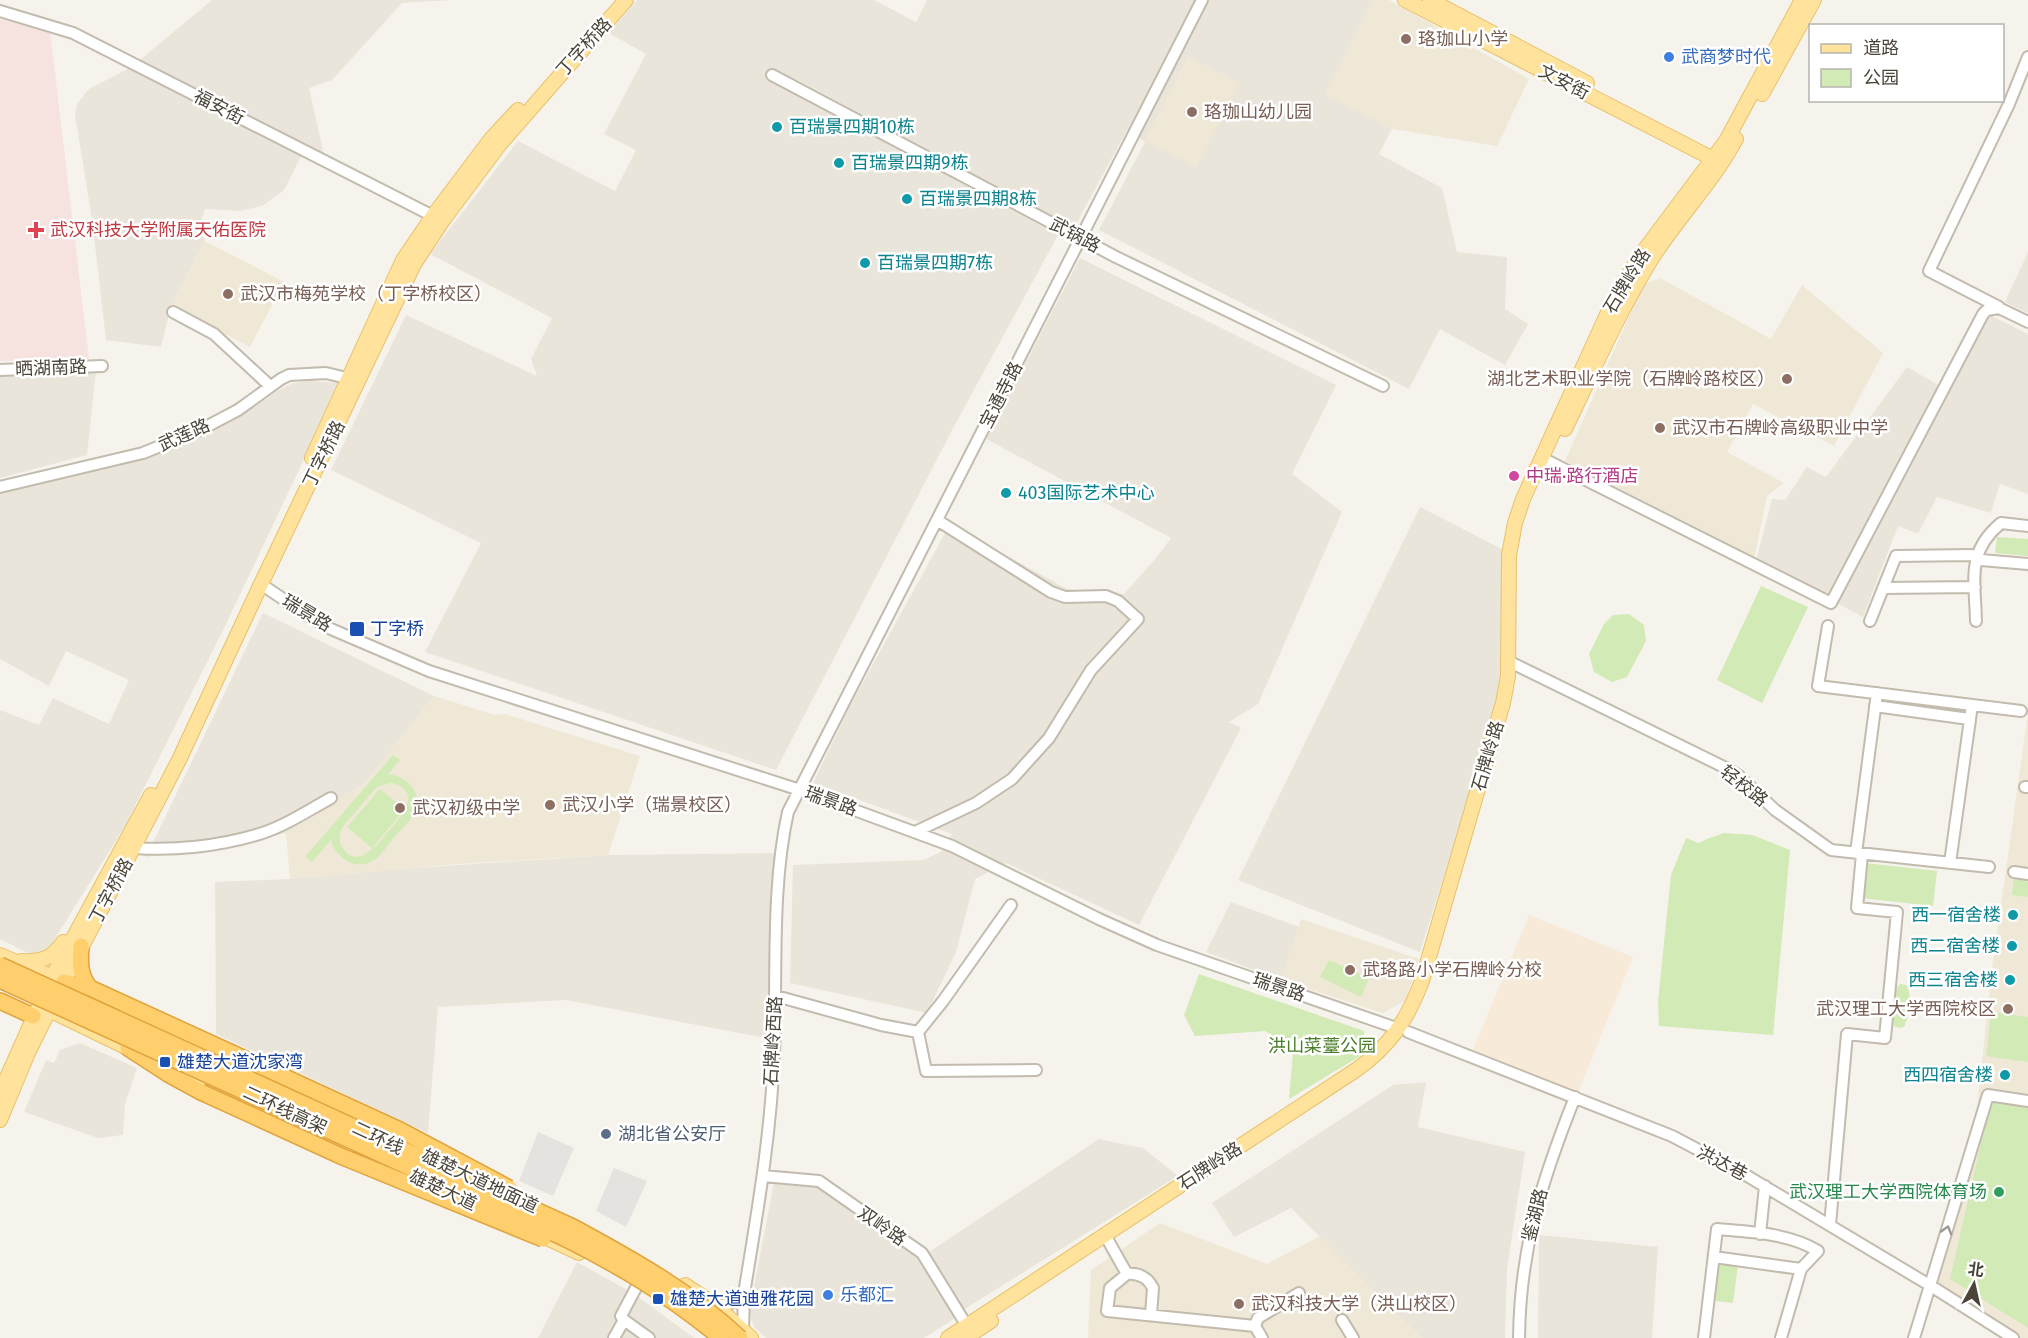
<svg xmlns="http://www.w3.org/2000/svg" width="2028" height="1338" viewBox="0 0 2028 1338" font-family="'Fira Sans','Noto Sans SC',sans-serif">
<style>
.residential{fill:#eae5da}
.commercial{fill:#f7ead8}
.education{fill:#efe8d6}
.medical{fill:#f6e3e0}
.green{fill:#d2eab5;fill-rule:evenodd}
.parking{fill:#e5e3e0}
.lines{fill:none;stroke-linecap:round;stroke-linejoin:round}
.minor-casing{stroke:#c2bbae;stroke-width:14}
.major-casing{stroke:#e6c16a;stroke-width:16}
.highway-casing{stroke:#e0a43c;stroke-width:18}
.minor{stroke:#fff;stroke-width:10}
.major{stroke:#ffe39c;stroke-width:14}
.highway{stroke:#ffcf6e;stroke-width:15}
.highway-bridge-casing{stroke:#e0a43c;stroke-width:18;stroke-linecap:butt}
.highway-bridge{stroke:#ffcf6e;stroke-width:15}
.oneway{stroke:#9c9892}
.education-dot{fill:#8d6e63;stroke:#fff;stroke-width:2}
.shop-dot{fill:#3f7fe0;stroke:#fff;stroke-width:2}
.culture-dot{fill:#0f9aa8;stroke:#fff;stroke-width:2}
.health-dot{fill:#e0444e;stroke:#fff;stroke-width:2}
.hotel-dot{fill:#d1479c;stroke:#fff;stroke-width:2}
.transit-dot{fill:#1a4fb4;stroke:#fff;stroke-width:2}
.service-dot{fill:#5c6f8a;stroke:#fff;stroke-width:2}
.leisure-dot{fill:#2e9e5b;stroke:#fff;stroke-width:2}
.labels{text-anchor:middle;stroke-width:5;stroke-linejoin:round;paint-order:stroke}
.education-label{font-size:18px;fill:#785e54;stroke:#fff;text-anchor:start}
.street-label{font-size:18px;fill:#4b4439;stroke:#fff}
.shop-label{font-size:18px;fill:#366cbe;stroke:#fff;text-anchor:start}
.culture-label{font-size:18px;fill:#0d838f;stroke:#fff;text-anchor:start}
.health-label{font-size:18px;fill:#be3a42;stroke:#fff;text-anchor:start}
.hotel-label{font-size:18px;fill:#b23c85;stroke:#fff;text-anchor:start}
.transit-label{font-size:18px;fill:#164399;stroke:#fff;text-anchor:start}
.park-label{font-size:18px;fill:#4a7f2a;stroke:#fff}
.service-label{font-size:18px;fill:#4e5e75;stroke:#fff;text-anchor:start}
.leisure-label{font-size:18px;fill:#27864d;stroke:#fff;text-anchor:end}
</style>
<rect width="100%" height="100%" fill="#f6f3ec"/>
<path class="residential" d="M212 0H451L402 3 332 80 309 88 324 155 303 153 284 190 262 206 239 211 205 209 199 227 205 241 171 306 161 347 106 340 92 219 75 115 77 104 89 89 130 68Z
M637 0H874L916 22 927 0H1374L1325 93 1392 129 1379 154 1442 188 1457 252 1507 257 1505 309 1528 324 1505 365 1440 329 1409 389 1099 230 1145 142 1127 130 1074 228 794 78 773 81 1058 235 950 434 776 770 425 652 481 543 331 470 406 315 537 376 531 359 552 318 430 254 518 141 615 191 636 150 604 134 646 54 609 33Z
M2028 252V313L2005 302Z
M1080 258 1336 385 1292 474 1342 512 1258 704 1229 722 1241 728 1139 925 1006 863 975 879 956 952 927 1013 790 983 793 865 924 860 941 852 952 834 813 783 850 706 950 524 1067 589 1119 594H1124L1156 558 1171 538 986 439Z
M1978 309 2028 334V494L2000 484 1991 513 1937 497 1918 534 1898 526 1863 617 1756 561 1772 499 1785 500 1807 467 1826 477 1907 367 1940 386Z
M96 371 87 455 0 478V375Z
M310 381 340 383 227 622 125 826 51 945 41 953H28L0 939V710L39 725 53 698 109 724 129 680 66 651 49 686 0 659V493L140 459 263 401 277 391 293 383Z
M1420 507 1504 550 1502 691 1420 952 1238 880Z
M263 613 434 696 366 782 286 833 236 844 146 857Z
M776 853 770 1039 566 1000 438 1007 428 1133 216 1034 215 882 290 879 398 869 608 855Z
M1231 902 1299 927 1281 980 1206 952Z
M80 1043 137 1068 125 1104 123 1135 98 1138 24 1112 46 1060 54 1063 60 1050Z
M1426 1082 1418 1127 1525 1152 1507 1269 1505 1338H1421L1291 1208 1234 1237 1212 1203 1393 1085Z
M1099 1139 1143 1148 1178 1176 963 1310 929 1252Z
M774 1182 813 1184 917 1255 955 1318 924 1338H766L754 1327 749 1313Z
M1539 1235 1658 1247 1652 1338H1538Z
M577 1262 633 1293 694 1338H538Z"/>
<path class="commercial" d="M1529 915 1633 957 1578 1093 1473 1050Z"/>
<path class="education" d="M1374 0H1389L1529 79 1497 146 1392 129 1324 93Z
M1188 56 1240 83 1196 167 1145 141Z
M205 241 284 282 250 347 171 306Z
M1660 278 1771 339 1802 285 1883 353 1834 446 1753 404 1727 452 1784 483 1767 496 1754 559 1565 461 1643 285Z
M434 696 495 715 505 714 640 756 608 855 457 864 290 879 286 833 366 782Z
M2028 713V1338H2013L1929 1285 1977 1108 1992 969Z
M1301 919 1419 959 1406 1000 1383 1013 1281 980Z
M1160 1223 1267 1264 1320 1236 1421 1338H1088L1091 1270Z"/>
<path class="medical" d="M0 19 50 31 89 359 0 361Z"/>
<path class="green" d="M1997 537 2028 539V556L1995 553Z
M1761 586 1808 607 1762 703 1717 680Z
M1629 614 1644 625 1646 641 1627 677 1612 682 1594 672 1589 654 1604 624 1613 615Z
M393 755 400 760 388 774C407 776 424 793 414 813 410 821 402 829 396 835 389 843 383 854 374 860 355 872 336 858 331 840L312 862 305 857ZM390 783C426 790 400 818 387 833 375 847 354 873 340 843V832L344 825 377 787Z
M380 789 405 809 372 848 347 827Z
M1724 833 1752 835 1790 850 1773 1035 1659 1026 1658 1001 1671 875 1686 838 1699 843 1707 839Z
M1865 863 1937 871 1933 906 1861 898Z
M2014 876 2028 878V897L2012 895Z
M1329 960 1369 978 1361 997 1320 977Z
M1199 974 1364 1031 1365 1053 1289 1099 1293 1053 1287 1043 1265 1031 1195 1036 1184 1015Z
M1900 984 1906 985C1913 993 1909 1017 1904 1027L1899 1028 1894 1026C1891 1016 1892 991 1900 984Z
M1991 1012 2028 1017V1062L1986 1056Z
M1991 1100 2028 1105V1328L1950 1279Z
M1720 1262 1738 1265 1733 1303 1715 1301Z"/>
<path class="parking" d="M538 1132 574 1148 553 1196 519 1181Z
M614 1168 647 1181 626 1227 596 1211Z"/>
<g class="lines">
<defs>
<path id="minor" d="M0 11 73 33 433 216
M772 75 1116 257 1383 386
M1999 307 1929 271 2009 104 2028 57
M173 312 214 334 270 386
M0 370 102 366
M1542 458 1831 603 1983 314 1987 310 1999 308 2028 322
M0 487 143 453 202 429 238 410 281 379 289 375 326 373 355 380
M261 584 305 614 331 629 429 671 800 790 952 846 1099 919 1157 945 1399 1029
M1883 588 1975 587
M1870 621 1896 556 1972 555 1981 560 2028 564
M1976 621C1975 580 1966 552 2001 523L2028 526
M1828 626 1818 686 2021 711
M1508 661 1728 769 1739 776 1775 810 1831 850 1989 867
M1875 706 1969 719
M2025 787H2028
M915 832 976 803 1012 779 1049 738 1091 670 1138 619 1118 601 1106 596 1065 597 1051 592 937 520
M135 848C174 851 218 846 256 835 282 828 307 811 331 798
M1856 853 1877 693
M1950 863 1972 705
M2014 872 2028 874
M776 996 881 1025 918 1032 926 1071 1036 1070
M918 1032 943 1001 1011 905
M1408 1032 1672 1136 1744 1174 1931 1286 2013 1338
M763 1176 819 1181 922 1253 967 1326
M1830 1225 1847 1034 1885 1038 1897 912 1857 908 1862 854
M1760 1234 1765 1186
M1105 1235 1127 1274C1139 1273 1148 1278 1153 1288L1151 1315
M1714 1257 1801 1269
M1127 1274 1110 1288 1107 1311 1255 1326
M744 1294C757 1214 771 1135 774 1054 777 976 771 888 788 812L1202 0
M715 1305C727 1306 736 1303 744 1294L743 1330
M624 1320 649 1338
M1342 1320 1353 1338
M1255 1326 1258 1318 1299 1293
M1255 1326 1262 1338
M614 1338 624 1320 621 1316 638 1284
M1519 1338C1520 1248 1542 1180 1575 1097
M1704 1338 1717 1229C1750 1232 1789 1233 1818 1251L1801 1269 1781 1338
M1914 1338 1988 1095 2028 1101"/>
<path id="major" d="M1405 0 1721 163
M1430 0 1587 83
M1762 94 1814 0
M1565 429C1593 371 1618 313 1652 258 1678 217 1713 182 1736 139
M312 458 403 260 433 216 491 139 518 110
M0 955 59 980
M21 961C41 962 52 959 63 942
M43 1007 136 1052
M127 1013 199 1048
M159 1062 344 1146
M0 1093 52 977 151 795
M0 1120 28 1053 55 998 179 760 261 584 414 264 443 220 500 144 626 0
M534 1232 579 1253
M685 1285 715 1305 751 1338
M948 1338 1356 1070C1391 1045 1407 1020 1422 981L1503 703 1508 676 1509 555 1515 523 1523 499 1615 297 1637 260 1726 141 1802 0
M965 1338 991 1321"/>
<path id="highway" d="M81 946C80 962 79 975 90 988
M64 982 90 988 230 1052
M0 1001 33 1016
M128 1048 168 1074 201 1092"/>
</defs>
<use href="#minor" class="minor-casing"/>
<use href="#major" class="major-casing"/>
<use href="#highway" class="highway-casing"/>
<use href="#minor" class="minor"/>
<use href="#major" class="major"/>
<use href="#highway" class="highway"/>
<defs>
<path id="highway-bridge" d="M0 965 573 1227C632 1259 690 1291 740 1338
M0 980 564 1238C622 1267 670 1296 721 1338
M230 1052 400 1130 509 1188
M201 1092 343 1157 543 1239"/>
</defs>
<use href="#highway-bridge" class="highway-bridge-casing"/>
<use href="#highway-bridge" class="highway-bridge"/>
</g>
<defs><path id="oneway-chevron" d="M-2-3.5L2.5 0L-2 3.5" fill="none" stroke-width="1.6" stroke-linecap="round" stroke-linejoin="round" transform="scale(1.5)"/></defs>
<use class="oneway" href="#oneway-chevron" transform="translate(1947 1230) rotate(-74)"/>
<g class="education-dot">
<circle cx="1406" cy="39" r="6"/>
<circle cx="1192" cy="112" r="6"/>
<circle cx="228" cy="294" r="6"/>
<circle cx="1787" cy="379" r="6"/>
<circle cx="1660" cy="428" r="6"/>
<circle cx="550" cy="805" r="6"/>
<circle cx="400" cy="808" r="6"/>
<circle cx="1350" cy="970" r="6"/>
<circle cx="2008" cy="1009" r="6"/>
<circle cx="1239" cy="1304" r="6"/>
</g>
<g class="shop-dot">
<circle cx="1669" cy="57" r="6"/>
<circle cx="828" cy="1295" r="6"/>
</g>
<g class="culture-dot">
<circle cx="777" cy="127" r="6"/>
<circle cx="839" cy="163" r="6"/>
<circle cx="907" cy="199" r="6"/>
<circle cx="865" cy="263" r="6"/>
<circle cx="1006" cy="493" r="6"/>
<circle cx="2013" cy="915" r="6"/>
<circle cx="2012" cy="946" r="6"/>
<circle cx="2010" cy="980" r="6"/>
<circle cx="2005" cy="1075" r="6"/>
</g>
<path class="health-dot" d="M33 221h6v6h6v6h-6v6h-6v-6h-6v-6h6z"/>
<circle class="hotel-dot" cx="1514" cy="476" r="6"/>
<g class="transit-dot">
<rect x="349" y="621" width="16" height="16" rx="3"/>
<rect x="159" y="1056" width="12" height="12" rx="3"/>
<rect x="652" y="1293" width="12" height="12" rx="3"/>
</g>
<circle class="service-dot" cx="606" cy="1134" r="6"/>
<circle class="leisure-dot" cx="1999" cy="1192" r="6"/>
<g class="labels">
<g class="education-label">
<text x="1418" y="45">珞珈山小学</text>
<text x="1204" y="118">珞珈山幼儿园</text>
<text x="240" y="300">武汉市梅苑学校（丁字桥校区）</text>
<text x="1775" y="385" text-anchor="end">湖北艺术职业学院（石牌岭路校区）</text>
<text x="1672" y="434">武汉市石牌岭高级职业中学</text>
<text x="562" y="811">武汉小学（瑞景校区）</text>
<text x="412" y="814">武汉初级中学</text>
<text x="1362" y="976">武珞路小学石牌岭分校</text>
<text x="1996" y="1015" text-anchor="end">武汉理工大学西院校区</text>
<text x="1251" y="1310">武汉科技大学（洪山校区）</text>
</g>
<g class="street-label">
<text transform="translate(584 47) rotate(-48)" y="6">丁字桥路</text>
<text transform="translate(1564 82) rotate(27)" y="6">文安街</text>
<text transform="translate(219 107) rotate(27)" y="6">福安街</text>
<text transform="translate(1075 235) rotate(28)" y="6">武锅路</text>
<text transform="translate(1627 281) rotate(-59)" y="6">石牌岭路</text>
<text transform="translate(51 368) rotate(-2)" y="6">晒湖南路</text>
<text transform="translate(1001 395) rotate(-63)" y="6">宝通寺路</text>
<text transform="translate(184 435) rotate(-24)" y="6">武莲路</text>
<text transform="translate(324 454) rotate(-64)" y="6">丁字桥路</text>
<text transform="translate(307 613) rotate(31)" y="6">瑞景路</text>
<text transform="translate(1488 756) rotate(-74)" y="6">石牌岭路</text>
<text transform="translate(1744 786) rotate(38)" y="6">轻校路</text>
<text transform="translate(831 801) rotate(20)" y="6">瑞景路</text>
<text transform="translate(111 891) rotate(-62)" y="6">丁字桥路</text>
<text transform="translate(1279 987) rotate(19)" y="6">瑞景路</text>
<text transform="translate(773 1041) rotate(-87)" y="6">石牌岭西路</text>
<text transform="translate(285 1110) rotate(25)" y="6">二环线高架</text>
<text transform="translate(378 1138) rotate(25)" y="6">二环线</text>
<text transform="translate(1722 1163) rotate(28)" y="6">洪达巷</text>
<text transform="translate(1210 1166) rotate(-33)" y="6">石牌岭路</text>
<text transform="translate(480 1181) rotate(25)" y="6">雄楚大道地面道</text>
<text transform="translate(443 1190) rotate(25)" y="6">雄楚大道</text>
<text transform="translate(1535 1215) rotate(-76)" y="6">鉴湖路</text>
<text transform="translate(882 1226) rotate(35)" y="6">双岭路</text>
</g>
<g class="shop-label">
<text x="1681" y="63">武商梦时代</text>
<text x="840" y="1301">乐都汇</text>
</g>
<g class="culture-label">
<text x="789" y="133">百瑞景四期10栋</text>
<text x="851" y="169">百瑞景四期9栋</text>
<text x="919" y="205">百瑞景四期8栋</text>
<text x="877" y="269">百瑞景四期7栋</text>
<text x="1018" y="499">403国际艺术中心</text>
<text x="2001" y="921" text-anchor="end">西一宿舍楼</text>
<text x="2000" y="952" text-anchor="end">西二宿舍楼</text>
<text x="1998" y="986" text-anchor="end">西三宿舍楼</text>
<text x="1993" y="1081" text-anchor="end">西四宿舍楼</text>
</g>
<g class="health-label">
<text x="50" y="236">武汉科技大学附属天佑医院</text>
</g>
<g class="hotel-label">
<text x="1526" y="482">中瑞·路行酒店</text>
</g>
<g class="transit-label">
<text x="370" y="635">丁字桥</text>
<text x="177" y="1068">雄楚大道沈家湾</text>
<text x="670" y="1305">雄楚大道迪雅花园</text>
</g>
<g class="park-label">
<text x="1322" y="1052">洪山菜薹公园</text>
</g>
<g class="service-label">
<text x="618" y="1140">湖北省公安厅</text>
</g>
<g class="leisure-label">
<text x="1987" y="1198">武汉理工大学西院体育场</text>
</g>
</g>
<rect x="1809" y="24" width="195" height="78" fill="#ffffff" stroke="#b7b4b0" stroke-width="1.5"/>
<rect x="1821" y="44" width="30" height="9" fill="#ffe39c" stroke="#b7b4b0" stroke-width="1.5"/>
<text x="1863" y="54" font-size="18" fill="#4b4439">道路</text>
<rect x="1821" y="69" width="30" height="18" fill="#d2eab5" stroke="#b7b4b0" stroke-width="1.5"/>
<text x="1863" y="84" font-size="18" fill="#4b4439">公园</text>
<g transform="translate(1974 1284) rotate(8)" stroke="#ffffff" stroke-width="4.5" paint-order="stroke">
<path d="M0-4.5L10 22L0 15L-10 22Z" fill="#4b4439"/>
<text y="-9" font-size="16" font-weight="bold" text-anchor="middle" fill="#4b4439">北</text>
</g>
</svg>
